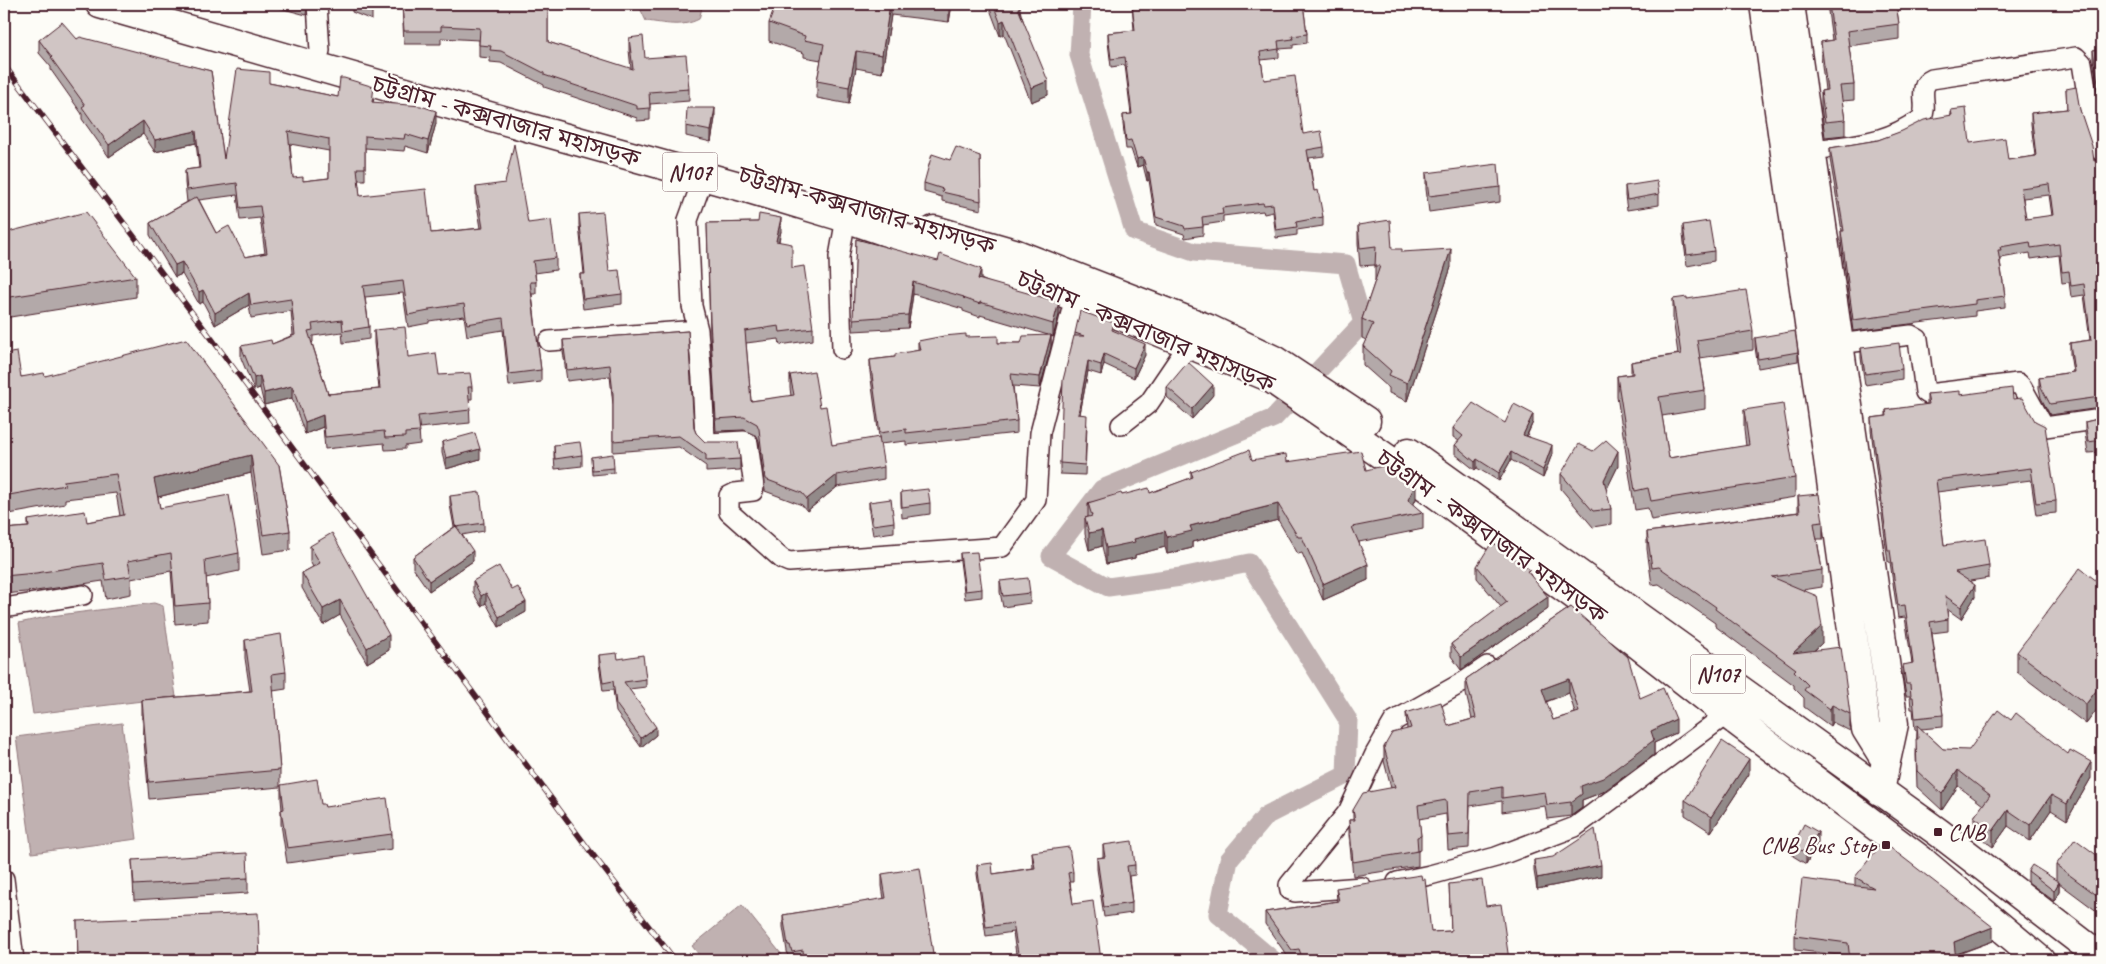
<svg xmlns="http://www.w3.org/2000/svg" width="2106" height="964" viewBox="0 0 2106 964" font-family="Caveat,'Noto Sans Bengali',sans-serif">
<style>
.water{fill:#c0b1b1;stroke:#91777b}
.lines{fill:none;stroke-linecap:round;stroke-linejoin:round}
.canal{stroke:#c0b1b1;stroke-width:19}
.street-casing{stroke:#4a1f2b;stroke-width:22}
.secondary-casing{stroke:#4a1f2b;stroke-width:31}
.highway-casing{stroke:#4a1f2b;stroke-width:31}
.street{stroke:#fdfcf7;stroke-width:19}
.secondary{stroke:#fdfcf7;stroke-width:28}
.highway{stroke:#fdfcf7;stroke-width:28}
.rail-casing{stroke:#4a1f2b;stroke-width:5.5}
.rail{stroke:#fdfcf7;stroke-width:4;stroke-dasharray:11;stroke-linecap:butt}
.wall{fill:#b3a9a9;stroke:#4a1f2b;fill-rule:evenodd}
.shaded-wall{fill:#928a89;stroke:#4a1f2b}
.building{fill:#d0c5c4;stroke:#4a1f2b;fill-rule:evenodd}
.poi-dot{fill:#4a1f2b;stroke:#fdfcf7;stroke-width:2}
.labels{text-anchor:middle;stroke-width:4.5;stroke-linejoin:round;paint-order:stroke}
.shield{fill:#fdfcf7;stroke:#806168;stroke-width:1}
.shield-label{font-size:22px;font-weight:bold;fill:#4a1f2b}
.street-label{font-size:24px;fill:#4a1f2b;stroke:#fdfcf7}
.poi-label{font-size:24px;fill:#4a1f2b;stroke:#fdfcf7;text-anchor:start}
</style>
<rect width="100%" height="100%" fill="#fdfcf7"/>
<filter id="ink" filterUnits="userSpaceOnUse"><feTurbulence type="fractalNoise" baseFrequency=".02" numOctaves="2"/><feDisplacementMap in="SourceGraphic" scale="10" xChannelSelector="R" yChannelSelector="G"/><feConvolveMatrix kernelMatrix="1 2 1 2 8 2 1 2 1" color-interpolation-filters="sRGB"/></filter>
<g filter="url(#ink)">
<path class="water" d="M638 4H703L699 19C682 28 664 23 646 21Z
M154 603 163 606 176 697 33 714 19 623 51 616Z
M122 723 137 839 32 853 16 737Z
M742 905 786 960H703L692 946Z"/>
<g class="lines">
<path class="canal" d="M1082 4 1079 55 1134 231 1194 252 1346 264 1363 323 1274 418 1102 489 1051 556 1108 587 1181 577 1249 563 1348 720 1346 775 1267 815 1229 860 1218 914 1273 960"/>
<defs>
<path id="street" d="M317 4 320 51
M1812 150C1845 146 1880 144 1909 126 1914 124 1919 122 1922 117 1929 105 1916 86 1932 79L2076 57 2082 63 2091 119 2102 152
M704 176 688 220 692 306 698 330 702 379 705 438 709 443 744 441 748 443 754 487 753 491 735 493 729 496V512L782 559 789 562 1002 547 1036 500 1040 433 1075 297
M549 341 698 330
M1838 344 1911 335 1918 339 1925 392 1928 394 2018 383 2022 387 2043 425 2045 427 2102 419
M842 349 839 257 846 218
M1121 425 1149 403 1189 344
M4 608 83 595
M4 879 14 960
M1397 882 1430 875 1496 857 1575 827 1727 714
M1362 887 1295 892 1290 890 1289 885 1348 812 1375 754 1394 721 1465 681 1487 666"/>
<path id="secondary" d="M1764 4 1866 729 1886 761 1880 791
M1790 4 1894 724 1886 761"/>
<path id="highway" d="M100 4 534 129 746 188 846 218 1075 297 1269 377 1392 462 1581 600 1727 714 1921 860 2040 960
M934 230 1014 253 1209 329 1274 360 1366 421
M1409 452 1938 832 2102 958"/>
</defs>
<use href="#street" class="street-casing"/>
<use href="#secondary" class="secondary-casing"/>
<use href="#highway" class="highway-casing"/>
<use href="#street" class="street"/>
<use href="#secondary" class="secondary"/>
<use href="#highway" class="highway"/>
<defs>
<path id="rail" d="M4 65 212 339 590 851 675 960"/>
</defs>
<use href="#rail" class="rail-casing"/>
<use href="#rail" class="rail"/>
</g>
<path class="wall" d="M265 4H307L306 15Z
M352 4H372V20L352 12Z
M402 4H548V42L631 69 629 50V38L645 58 689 89V101L650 104V120L637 121V118L544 87V85L501 63 490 62V58L479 57V40L441 38V44H404Z
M803 4H952L949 22 891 15 882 73 856 68 849 104 817 98V81L821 60 804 57V53L769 41V23L802 5Z
M988 4H1019L1021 14 1048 95 1031 102 1004 34 1000 36Z
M1132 4H1303L1307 34V43L1293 45V48L1279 49V58L1261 60 1264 80 1303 134 1324 147V156L1309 158 1314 191 1323 217V226L1297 230V235L1276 238 1273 212 1264 214 1263 211 1223 216V222L1203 225V235L1185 238 1184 234 1156 225 1149 180 1147 181 1143 165 1137 167 1131 149H1126L1123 124V115L1131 114 1125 65 1111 67 1108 42V33L1134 30Z
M1827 4H1896L1899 24V39L1849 46 1854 85V100L1842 101 1845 120V135L1825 137 1821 106V91L1825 90 1821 57V42L1832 40Z
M77 39 211 71 224 159 269 83 338 97 374 99 373 102 436 123 428 153 405 146 404 151 365 148V180H358L360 196 431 233 481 228 476 199V187L528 223 556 258V270L535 273 536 282V294H532L541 370V382L509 386 503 330 467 336 464 316 429 321V323L408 327 403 293 365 297 369 327V339L343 343 342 332 313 336V342L312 343 328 394 379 389 374 343V330L408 357 439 375 472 387V399H469L470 423 419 428 420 444 405 446V449L385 450 384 443 325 449 323 427 305 434 292 398 264 405 260 388 254 390 241 358V346L272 344 293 335 291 311 251 318 249 305 215 325 203 302 199 304 182 274 175 277 150 235V223L189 201 187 202 185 183V170L199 168 196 143 155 152 143 134 109 157 82 119V114L51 70V67L39 53V40ZM290 144 329 151V178L303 181 293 178ZM237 195 240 220 260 218 265 253 245 257 216 233 199 200Z
M2102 49V117L2093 59V50Z
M2066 89 2080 110 2094 161 2101 169H2102V409L2100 408 2050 415 2041 398 2039 388V377L2073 372 2070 354V343L2090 340 2084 295 2071 297 2069 282 2062 283 2059 255 2031 259 2030 253 2001 258V261H2000L2005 296V307L1975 311V316L1853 331 1841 242V231H1842L1830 159V148L1878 140 1951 115V110L1970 143 2008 160 2035 156 2031 124V113L2067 109ZM2049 195 2052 216 2026 219 2023 198Z
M715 118 711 142 686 136V126Z
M980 156 981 210 942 201V197L924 192V183L950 160Z
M1426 173 1500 187V202L1429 212 1426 189Z
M1625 186 1659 194V205L1627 210 1625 196Z
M579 214 609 271 622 294V304L583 309 580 285V274H584L579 225Z
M758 222 781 231 779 241 792 268 813 328V340L780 345 779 339 746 343 751 401 791 396 790 388V375L820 407 832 445 884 467V479L837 487 807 511 802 505 765 491 759 441 757 436 744 430 716 431 710 334 707 223Z
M1358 225 1392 249 1451 267 1407 401 1389 393V388L1363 365V346L1366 340 1362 338V319L1375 281V265L1360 266 1358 243Z
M1683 225 1714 251V261L1687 266 1683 235Z
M4 233 136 277V297L4 318Z
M856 239 981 279 1059 315 1053 337 1051 336V347L1040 388 1013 386 1017 421V433L906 445V441L880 444 870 372V360L895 357 918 350V341L966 337 998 343H1021L1048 335 980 315V317L963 311V309L913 294 908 328 853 331Z
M1673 299H1687L1753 331V350L1700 358 1705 390V409L1662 416 1669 458 1746 446 1744 430V410L1795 478V497L1651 520 1648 508 1635 510 1617 396V376L1631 374V362L1678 354 1673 318Z
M688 331 694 428 696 433 705 442 740 459V470L706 472V466L679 447 613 452V405L610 376 567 381 563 351V340Z
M1114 331 1145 355 1134 378 1104 364 1101 375 1088 371 1080 414 1087 425 1085 475 1060 474V463L1075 333Z
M1755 338 1798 352V361L1758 368 1755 347Z
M1861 348 1902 369V379L1865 385 1861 358Z
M4 354 21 377 45 376 279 465 290 531V550L263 554 251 473 158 497 160 508 239 553V571L206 578 208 603V621L175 624 171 571 131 579V594L106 599 103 581 36 591 4 594V529L28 527V520L87 522 120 516 116 493 65 499V504L9 514 4 486Z
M1167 387 1213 395 1192 419 1167 397Z
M1927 394 1960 395 2013 399 2056 501V513L2036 515 2031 480 1937 492 1944 545 1989 566V578L1970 581 1975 597 1961 619 1947 609 1948 619V631L1932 633 1943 715V727L1921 729 1943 749 2091 778 2067 820 2051 810 2030 841 2008 826 1993 847 1974 833V817L1983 805 1958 786 1942 810 1917 787 1916 755 1917 730H1915L1913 709H1911L1910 696H1906L1903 677V665L1912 664 1905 617 1898 618 1890 562H1888L1871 430V418L1886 416V410L1927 405Z
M2102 418V452L2088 453 2085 433V422Z
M1533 422 1527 436 1552 454 1543 478 1511 460 1499 481 1477 468 1475 470 1455 454V445L1459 441 1453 437V428L1505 423Z
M442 442 480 459 446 469 442 453Z
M554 445 582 455V466L555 469 554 456Z
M591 457 614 468V473L592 475Z
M1252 460 1287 462 1366 470 1416 499 1413 505 1423 513V529L1359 542 1368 580 1323 600 1302 553 1298 554 1278 520 1192 542V548L1167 554 1165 547 1135 555V558L1106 564 1102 546 1089 550 1085 534V518L1088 517V503L1122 495 1150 493 1191 478V472Z
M1618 466 1606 490 1611 509V524L1593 527 1561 489V474Z
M901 492 930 503V514L902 518 901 503Z
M450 496 484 523V531L462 535 473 561 429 591 413 568V557L454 527 450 505Z
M1798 496 1823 522V539H1817L1822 570V587L1803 590 1822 643 1814 651 1850 714V731L1832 722 1830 726 1804 707V698L1794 688V685L1715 626V623L1659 584 1652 585 1647 549V532L1798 512Z
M869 502 894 522V532L873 535 869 512Z
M310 546 389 650 367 663 340 615 323 625 302 588V573L313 567 310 561Z
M960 553 982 589V597L965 599 960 561Z
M1477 566 1530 574 1548 609 1461 670 1451 656V644L1501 607 1477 578Z
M473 581 526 612 499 627 486 603 481 606 473 592Z
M1000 581 1030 593V603L1003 607 1000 592Z
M2102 585V703L2086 724 2017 672V652Z
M1571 607 1640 698 1676 733 1654 743V755L1603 792 1582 800V808L1571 816 1547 819 1545 806 1502 812V801L1470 806 1469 848 1448 850 1446 814 1419 819 1421 836V850L1418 851V866L1353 876 1349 835V820H1353V810L1391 788 1384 761V747L1407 729 1406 713 1448 726 1472 719 1466 694V679ZM1569 693 1575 713 1553 720 1546 702Z
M245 640 286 672V689L273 691 280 770V787L149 799 142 717V700L250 691 245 658Z
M599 655 618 659 646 679V687L629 689 656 735 641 747 616 712 613 690 603 691 599 664Z
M1749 774 1711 832 1685 815V800Z
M281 785 321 804 325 807 392 834V849L287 863 281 824V810H282L281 799Z
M1818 842 1806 864 1793 856V846Z
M1103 845 1135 865V875L1129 876 1132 903V913L1104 917 1097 869V858L1103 857Z
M1032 852 1073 872V882H1070L1073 904 1101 960H995V957L1016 954 1013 932 986 936 977 874V865L993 874 1033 868Z
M2102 859V915L2059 883V892L2054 901 2028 882V871L2056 880V865Z
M132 860 248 878V893L134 900Z
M1534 860 1601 876 1537 889 1534 871Z
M882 874 934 960H791L790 957H788L783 927V915L884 899 882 886Z
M1855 877 1993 941 1956 955V960H1848V956L1795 950V936L1855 885Z
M1449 884 1486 906 1509 960H1290L1265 924V912L1337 901 1336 888 1431 932 1451 931Z
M77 921 260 960H78Z"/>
<path class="shaded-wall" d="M890 4H891V15L882 73V55Z
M949 4H952L949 22Z
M1004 20V34L1000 36V22Z
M856 51V68L849 104V87Z
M1048 81V95L1031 102V88Z
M715 108V118L711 142V131Z
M436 111V123L428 153V141Z
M143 121V134L109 157V145Z
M196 131V143L155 152V140Z
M1143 157V165L1137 167V159Z
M1147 172H1149V180L1147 181Z
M781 218V231L776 253V241Z
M1451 249V267L1407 401V383Z
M182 262V274L175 277V265Z
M981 269V282L978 279Z
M913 282V294L908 328V315Z
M203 290V302L199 304V292Z
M249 293V305L215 325V313Z
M1059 302V315L1053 337V324Z
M1051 335V347L1040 388V377Z
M1145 344V355L1134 378V368Z
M1104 354V364L1101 375V365Z
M1088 361V371L1078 424V414Z
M260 376V388L254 390V378Z
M1213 385V395L1192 419V409Z
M292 386V398L264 405V393Z
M1533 414V422L1523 443V435Z
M323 415V427L305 434V422Z
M1552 445V454L1543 478V470Z
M480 449V459L446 469V458Z
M1618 451V466L1604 495V480Z
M1511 452V460L1499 481V473Z
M251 455V473L154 498V479Z
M1477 459V468L1475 470V462Z
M837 475V487L807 511V499Z
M1416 483V499L1408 516V500Z
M1278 504V520L1192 542V548L1167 554V537L1190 526Z
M1102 530V546L1089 550V533Z
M1165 531V547L1135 555V558L1106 564V548L1134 539Z
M473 551V561L429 591V581Z
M1368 564V580L1323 600V584Z
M1975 585V597L1961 619V607Z
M486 593V603L481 606V596Z
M1548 597V609L1461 670V657Z
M340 600V615L323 625V609Z
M526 602V612L499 627V617Z
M1822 626V643L1795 668 1793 653Z
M389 635V650L367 663V648Z
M1569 679V693L1542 703V689Z
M2102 683V703L2086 724V704Z
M1832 705V722L1830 726V709Z
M1676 719V733L1654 743V755L1603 792 1582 800V808L1571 816V802L1581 786 1651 731Z
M656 727V735L641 747V738Z
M1749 759V774L1711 832V817Z
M2091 762V778L2067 820V804Z
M1958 770V786L1942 810V794Z
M2051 795V810L2030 841V825Z
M2008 810V826L1993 847V831Z
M1818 832V842L1806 864V853Z
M1601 865V876L1537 889V878Z
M2059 882V892L2054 901V891Z
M1993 927V941L1954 955V942Z"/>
<path class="building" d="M362 4H372V8Z
M402 4H548V42L633 69 629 38 643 36 645 58 686 55 689 89 649 92 650 108 637 109V106L544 75V73L501 51 490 50 491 46 479 45 480 28 441 26V31H404Z
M776 4H798L802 5 803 4H890L882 55 856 51 849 87 817 81 824 44 804 40 805 36 769 23Z
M993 4H1019L1021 7 1018 8 1048 81 1031 88 1004 20 1000 22Z
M1132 4H1303L1307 34 1292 36 1293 39 1278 41 1279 49 1260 52 1264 80 1295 76 1303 134 1321 131 1324 147 1307 150 1314 191 1318 190 1323 217 1296 222 1297 227 1276 230 1273 204 1264 205 1263 203 1222 208 1223 214 1202 217 1203 227 1185 229 1184 226 1156 217 1149 172H1147L1143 157 1137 159 1131 140 1126 141 1123 115 1132 114 1125 57 1111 59 1108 33 1135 30Z
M1829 4H1896L1899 24 1847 31 1854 85 1840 86 1845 120 1825 122 1821 91 1827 90 1821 42 1834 40Z
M62 22 77 39 80 37 211 71 224 159 237 69 269 72V83L338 97 340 78H344L374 87 372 102 421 106 436 111 428 141 405 134 404 139 365 136V168H357L360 196 426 189 431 233 483 228 476 187 505 183 514 144 528 223 551 220 556 258 533 261 536 282H530L541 370 509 374 503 318 467 324 464 304 429 309V311L408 315 403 281 363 286 369 327 343 331 342 320 312 324 313 330 308 331 328 394 380 389 374 330 405 327 408 357 436 353 439 375 470 373 472 387H468L470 410 418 416 420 432 405 433V437L385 438 384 431 325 437 323 415 305 422 292 386 264 393 260 376 254 378 241 346 271 340 272 344 295 335 291 299 251 305 249 293 215 313 203 290 199 292 182 262 175 265 150 223 197 197 216 233 229 226 245 257 267 253 260 206 240 208 237 183 187 190 185 170 200 168 196 131 155 140 143 121 109 145 82 107 85 105 51 58 52 57 39 40ZM288 131 329 139V178L303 181V177L293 178Z
M2102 49V108L2093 50Z
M2076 87 2080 110 2092 146 2094 161 2100 160 2101 169H2102V397H2100L2050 404 2041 387 2039 377 2074 372 2070 343 2091 340 2084 284 2071 286 2069 271 2062 272 2059 244 2031 248 2030 242 2000 247 2001 250H1998L2005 296 1975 300V304L1853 320 1841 231H1844L1830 148 1878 140 1902 131 1924 120 1952 115 1951 110 1966 108 1970 143 2005 138 2008 160 2036 156 2031 113 2067 109 2066 89ZM2049 184 2053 215 2026 219 2021 188Z
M687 108H715L711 131 686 126Z
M956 147 980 156 981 201 942 192 943 189 924 183 932 154 950 160Z
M1498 164 1500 187 1429 196 1426 173Z
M1657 181 1659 194 1627 200 1625 186Z
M86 212 136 277 4 298V233Z
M603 212 609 271 619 270 622 294 583 299 580 274H585L579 214Z
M759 214 781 218 776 241 792 244V268L804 266 813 328 780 332 779 326 745 331 751 401 794 395 790 375 814 371 820 407 826 406 832 445 879 437 884 467 837 475 807 499 802 493 765 479 759 429 757 424 744 417 716 419 710 321 707 223 758 222Z
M1390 220 1392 249H1402V252L1451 249 1407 383 1389 375 1391 371 1363 346 1373 324 1362 319 1380 266H1375L1376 246 1360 248 1358 225Z
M1709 221 1714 251 1687 255 1683 225Z
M856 239 938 261 940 254 981 269 978 279 1059 302 1053 324 980 302V304L963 298 964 297 913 282 908 315 853 319Z
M1746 290 1753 331 1697 340 1705 390 1659 397 1669 458 1749 445 1744 410 1783 404 1795 478 1651 501 1648 488 1635 491 1617 376 1633 374 1631 362 1681 354 1673 299 1687 297V299Z
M1080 311 1114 323 1112 330 1145 344 1134 368 1104 354 1101 365 1088 361 1078 414 1087 415 1085 465 1060 463 1063 380 1074 336H1084L1075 333Z
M688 331 694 428 696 433 705 442H738L740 459 706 461V455L679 436 613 441V394L610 365 567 370 563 340Z
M1795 331 1798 352 1758 359 1755 338Z
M966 334V337L998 336V343H1021L1023 336 1051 335 1040 377 1011 374 1017 421 906 433V429L880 433 870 360 895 357V354L920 350 918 341 944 336Z
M186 339 279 465 290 531 263 535 251 455 154 479 160 508 229 495 239 553 205 560 208 603 175 606 171 553 128 561 131 576 106 580 103 563 36 573 4 576V529L29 527 28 520 85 511 87 522 124 515 116 474 64 481 65 485 9 495 4 468V354L17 352 21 377 44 373 45 376Z
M1899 343 1902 369 1865 374 1861 348Z
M1188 362 1213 385 1192 409 1167 387Z
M2012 388 2013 399 2022 398 2035 421 2045 426 2056 501 2036 503 2031 468 1936 480 1944 545 1985 539 1989 566 1955 572 1975 585 1961 607 1945 596 1948 619 1930 622 1943 715 1915 718 1913 697H1911L1910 684H1906L1903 665 1913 663 1905 605 1898 606 1890 550H1888L1871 418 1887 416 1886 410 1929 404 1927 394 1960 391V395Z
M1473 403 1505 423 1514 404 1533 414 1523 435 1552 445 1543 470 1511 452 1499 473 1477 459 1475 462 1455 445 1463 436 1453 428Z
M2102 418V440L2088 442 2085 422Z
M475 433 480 449 446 458 442 442Z
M1606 440 1618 451 1604 480 1611 509 1593 511 1561 474 1579 444 1593 451Z
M580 442 582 455 555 459 554 445Z
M1249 450 1252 460 1286 454 1287 462 1361 451 1366 470 1391 464 1416 483 1408 500 1423 513 1352 527 1368 564 1323 584 1302 537H1298L1278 504 1190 526 1192 531 1167 537 1165 531 1134 539 1135 542 1106 548 1102 530 1089 533 1085 518 1092 516 1088 503 1121 493 1122 495 1149 488 1150 493 1193 477 1191 472Z
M613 454 614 468 592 470 591 457Z
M928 489 930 503 902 507 901 492Z
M480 492 484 523 456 527V526H455L450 496Z
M1819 494 1823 522 1814 523 1822 570 1772 577 1817 596 1822 626 1793 653 1841 647 1850 714 1832 705 1830 709 1804 690 1808 685 1794 671 1796 669 1715 609 1716 607 1659 567 1652 568 1647 532 1800 512 1798 496Z
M891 499 894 522 873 525 869 502Z
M456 526 473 551 429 581 413 557Z
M332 533 389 635 367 648 340 600 323 609 302 573 320 563 310 546Z
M1492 542 1530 570 1527 571 1548 597 1461 657 1451 644 1507 602 1477 566Z
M977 552 982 589 965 591 960 553Z
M499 566 512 590 518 587 526 602 499 617 486 593 481 596 473 581Z
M2080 568 2102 585V683L2086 704 2017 652Z
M1028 578 1030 593 1003 596 1000 581Z
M1571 607 1628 657 1640 698 1663 688 1676 719 1651 731 1654 740 1603 778 1581 786 1582 794 1571 802 1547 805 1545 792 1502 798V787L1470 792 1469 834 1448 836 1446 800 1418 805 1421 836 1417 837 1418 851 1353 862 1349 820H1355L1353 810 1363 793 1395 787 1384 747 1392 733 1411 728 1406 713 1441 702 1448 726 1476 718 1466 679ZM1569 679 1579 712 1553 720 1542 689Z
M281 634 286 672 272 674 280 770 149 782 142 700 252 691 245 640Z
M617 653 618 659 643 655 646 679 624 682 656 727 641 738 616 704 613 681 603 683 599 655Z
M1998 710 2011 720 2016 713 2068 754 2070 750 2091 762 2067 804 2051 795 2030 825 2008 810 1993 831 1974 817 1990 795 1958 770 1942 794 1917 771 1916 739H1918L1917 725 1943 749 1969 750Z
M1722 741 1749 759 1711 817 1685 800Z
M317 779 321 804H324L325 807 387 798 392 834 287 848 281 810 284 809 281 785Z
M1804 824 1818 832 1806 853 1793 846Z
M1595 829 1601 865 1537 878 1534 860 1553 857Z
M2075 839 2102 859V899L2056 865Z
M1132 841 1135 865 1127 866 1132 903 1104 907 1097 858 1105 857 1103 845Z
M1883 842 1993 927 1954 942 1956 960H1850L1848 943 1795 936 1802 879 1874 888 1855 877Z
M1069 847 1073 872 1068 873 1073 904 1093 901 1101 960H995V957L1018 953 1013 923 986 927 977 865 992 863 993 874 1035 868 1032 852Z
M247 853 248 878 134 885 132 860Z
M2032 865 2059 882 2054 891 2028 871Z
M920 868 934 960H810V958L804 959 803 950 792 952 790 945H788L783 915 886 898 882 874Z
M1421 875 1422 880 1425 879 1431 932 1451 931 1449 884 1482 880 1486 906 1501 904 1509 960H1303L1299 949 1292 950 1265 912 1339 901 1336 888Z
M258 913 260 960H78L77 921Z"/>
</g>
<g class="poi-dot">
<rect x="1933" y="827" width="10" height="10" rx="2.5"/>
<rect x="1881" y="840" width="10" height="10" rx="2.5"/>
</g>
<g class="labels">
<g class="shield">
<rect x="662.5" y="152.5" width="55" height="39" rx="4"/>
<rect x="1690.5" y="654.5" width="55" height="39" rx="4"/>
</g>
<g class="shield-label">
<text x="690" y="180">N107</text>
<text x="1718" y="682">N107</text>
</g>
<g class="street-label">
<text transform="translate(506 121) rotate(16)" y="8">চট্টগ্রাম - কক্সবাজার মহাসড়ক</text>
<text transform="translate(867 210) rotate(16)" y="8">চট্টগ্রাম-কক্সবাজার মহাসড়ক</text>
<text transform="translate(1146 331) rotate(23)" y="8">চট্টগ্রাম - কক্সবাজার মহাসড়ক</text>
<text transform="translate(1492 536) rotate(36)" y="8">চট্টগ্রাম - কক্সবাজার মহাসড়ক</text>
</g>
<g class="poi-label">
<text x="1948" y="840">CNB</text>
<text x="1876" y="853" text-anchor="end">CNB Bus Stop</text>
</g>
</g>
<rect width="2106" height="964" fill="none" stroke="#fdfcf7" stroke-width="20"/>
<rect x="10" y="10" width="2086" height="944" fill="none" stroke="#4a1f2b" stroke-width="2" filter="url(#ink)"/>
</svg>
